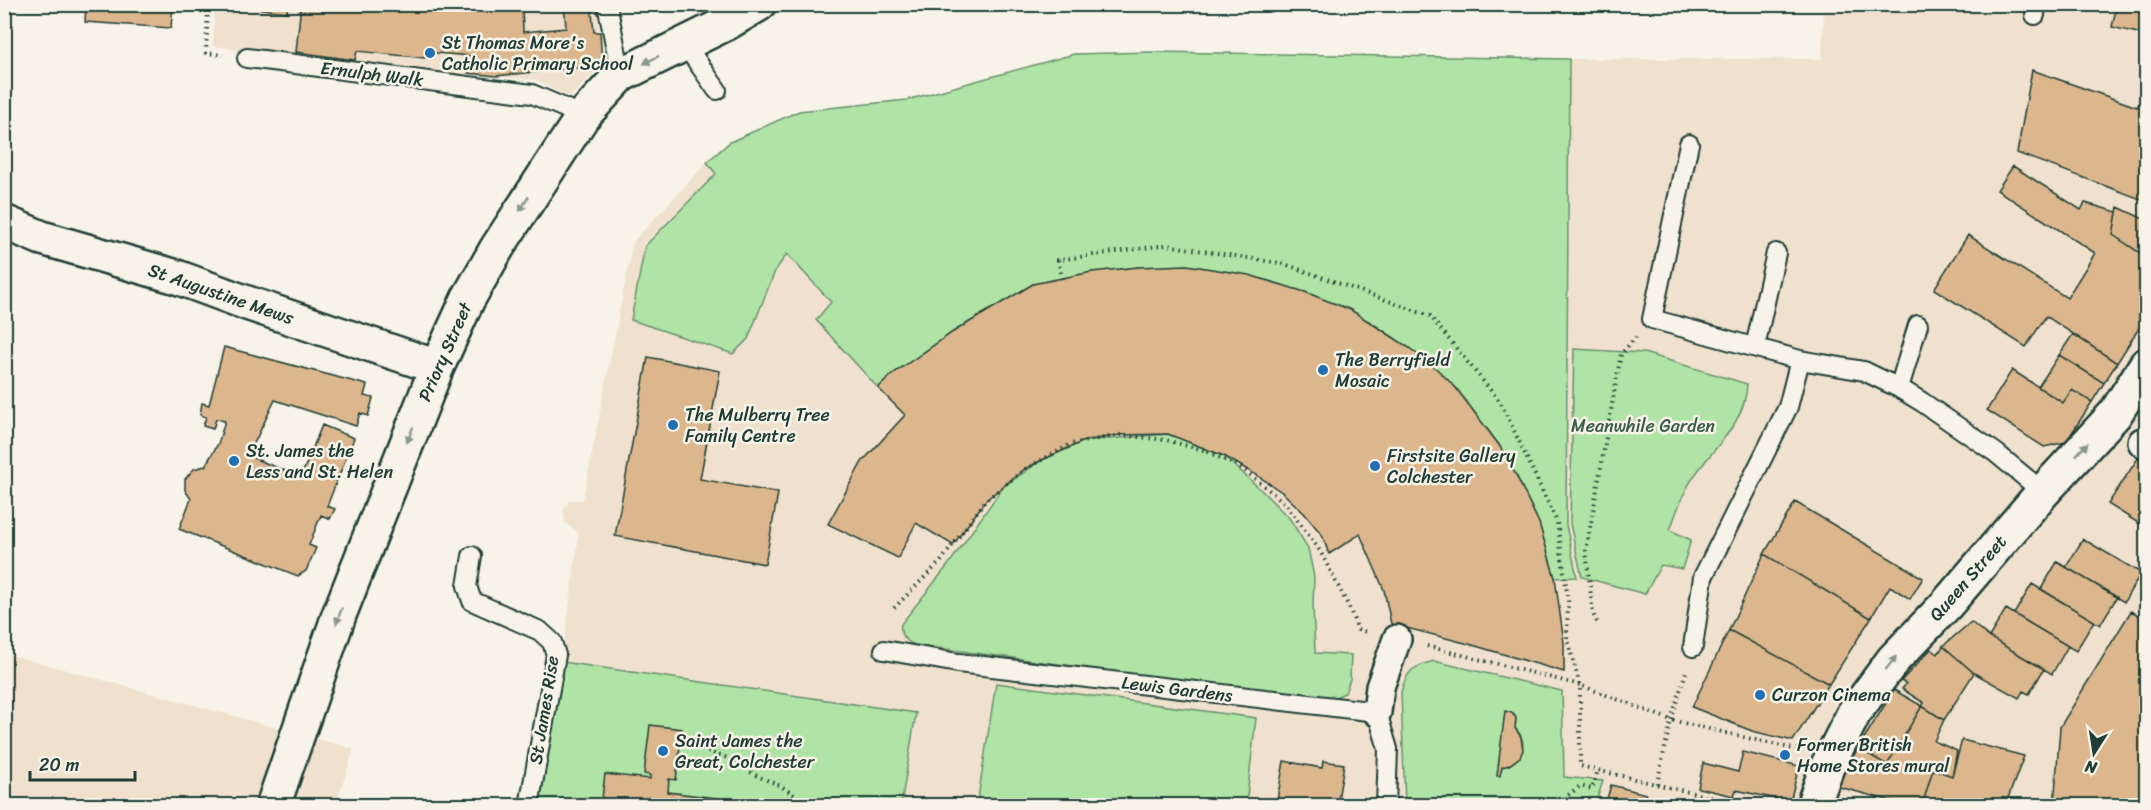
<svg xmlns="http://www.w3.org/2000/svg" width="2151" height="810" viewBox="0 0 2151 810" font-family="Sriracha,sans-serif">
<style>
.built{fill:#efe1cd}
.green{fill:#b0e4a6;stroke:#68906d;stroke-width:1.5;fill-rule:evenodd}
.building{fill:#dcb78d;stroke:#1f3d34;stroke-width:1.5}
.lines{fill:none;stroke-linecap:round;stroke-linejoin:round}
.service-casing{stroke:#1f3d34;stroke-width:22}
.pedestrian-casing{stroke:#1f3d34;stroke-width:32}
.minor-casing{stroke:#1f3d34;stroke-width:38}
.tertiary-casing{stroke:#1f3d34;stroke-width:38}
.path{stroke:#1f3d34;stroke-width:4;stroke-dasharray:1.5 4.5;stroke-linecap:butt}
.service{stroke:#f7f3e8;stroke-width:18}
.pedestrian{stroke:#f7f3e8;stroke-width:27}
.minor{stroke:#f7f3e8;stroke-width:33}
.tertiary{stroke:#f7f3e8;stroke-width:33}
.oneway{fill:#8b988e}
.poi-dot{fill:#1f6fb2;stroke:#f7f3e8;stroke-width:2}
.labels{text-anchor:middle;stroke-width:5;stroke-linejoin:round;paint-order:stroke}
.poi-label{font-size:18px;fill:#1f3d34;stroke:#f7f3e8;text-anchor:start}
.street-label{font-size:18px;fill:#1f3d34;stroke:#f7f3e8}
.park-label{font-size:18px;fill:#3c5e4b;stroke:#f7f3e8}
</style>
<rect width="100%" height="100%" fill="#f7f3e8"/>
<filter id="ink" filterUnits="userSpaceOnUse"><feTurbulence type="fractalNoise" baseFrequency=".0167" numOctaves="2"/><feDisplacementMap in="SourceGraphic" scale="12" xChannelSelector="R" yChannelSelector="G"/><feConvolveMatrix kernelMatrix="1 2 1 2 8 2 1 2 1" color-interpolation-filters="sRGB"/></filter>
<g filter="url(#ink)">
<path class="built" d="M597 4 602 65 571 96 564 95 536 80 468 73 460 75 339 61 338 64 213 46 215 5Z
M1824 5H2146V805L537 806 562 662 579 533 565 523 563 510 570 500H583L633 242 707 162 730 142 799 111 907 100 1074 54 1153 52 1569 59H1822Z
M4 653 354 749 336 805H5Z"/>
<path class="green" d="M1153 52 1569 59 1566 525 1577 577 1555 578 1539 523 1517 477 1499 445 1456 388 1408 347 1371 322 1280 284 1213 270 1138 267 1033 284 953 332 894 373 878 388 816 320 831 302 787 254 775 271 748 339 733 354 631 320 645 246 716 174 707 162 730 142 799 111 907 100 1074 54Z
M1574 349 1644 353 1747 384C1746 422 1715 446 1695 475 1683 491 1677 511 1670 530L1691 540 1682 569 1661 565 1645 594 1582 577 1570 524Z
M1168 434 1224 456 1260 489 1290 519 1308 548 1314 577 1313 604 1315 653 1351 655 1350 679 1345 693 1333 698H1315L915 645C905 641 899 635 901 624L949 564 1003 487 1042 460 1084 441Z
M1434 661 1562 691 1564 777 1603 781 1595 805H1405L1401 692C1407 670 1412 667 1434 661ZM1509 712C1518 714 1516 722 1515 728 1530 743 1522 763 1502 767Z
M562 662 916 713 901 805 537 806Z
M996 683 1256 718 1246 805H977Z"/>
<path class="building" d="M86 4H173L171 28 85 22Z
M221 4H288L287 12Z
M301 4H522L523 32 566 28 564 4H591L594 32H600L602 65 496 76 468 73 470 56 425 52V58L357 51 355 60 296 52Z
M2117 4H2146L2142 34 2112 27Z
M2032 70 2137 107 2143 97 2146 98V201L2017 153Z
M2013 166 2081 210 2085 203 2117 212 2113 235 2146 257V317L2117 363 2046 316 2026 347 1934 289 1968 235 2067 298 2095 253 1997 190Z
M2118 207 2146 220V257L2113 235Z
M1187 265 1249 275 1305 292 1351 310 1408 347 1438 370 1456 388 1499 445 1517 477 1539 523 1555 578 1564 643V672L1469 644 1391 624 1384 590 1360 534 1329 554 1322 535 1304 513 1283 493 1258 476 1224 456 1168 434 1120 435 1084 441 1042 460 1025 469 986 500 953 545 916 523 898 558 828 524 862 462 905 415 878 388 894 373 953 332 1033 284 1092 272 1138 267Z
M2073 334 2117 363 2104 383 2059 355Z
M224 347 367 385 364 396 373 398 368 416 360 413 356 426 275 400 248 456 301 477 322 425 354 438 327 506 335 509 330 519 321 515 309 545 316 548 306 571 298 576 179 529 191 499 185 490V479L194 469 205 466 218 444 225 421 216 419 213 429 203 426 206 417 200 415 202 403 209 405Z
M2059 355 2104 383 2092 402 2072 390 2063 403 2038 387Z
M648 357 720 371 700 479 778 493 765 564 615 536Z
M2012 370 2063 403 2072 390 2092 402 2066 442 2044 447 1987 410Z
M2138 458 2146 463V528L2108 504Z
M1795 502 1923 578 1910 599 1890 586 1871 618 1764 554Z
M2083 539 2141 573 2124 602 2066 567Z
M1764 554 1871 618 1829 684 1729 630Z
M2057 562 2117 597 2100 625 2041 589Z
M2032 584 2094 621 2076 651 2014 614Z
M2006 609 2068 646 2052 674 1989 637Z
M2131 611 2146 619V806H2054L2060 727Z
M1971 622 1989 637 2044 669 2029 694 2023 691 2019 698 1974 673 1943 646Z
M1729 630 1829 684 1793 741 1752 731 1692 707Z
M1943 646 1974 673 1944 720 1922 706 1924 703 1902 689 1906 684 1901 681 1931 649 1938 654Z
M1894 690 1922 706 1887 765 1858 748Z
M1922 706 1944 720 1934 741 1957 751 1952 776 1933 769 1922 806H1909L1836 786 1858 748 1887 765Z
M1505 711 1512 713 1516 718 1515 728 1521 737 1523 750 1520 757 1509 765 1502 767 1500 776H1497Z
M650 725 682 729 676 780 669 779 668 792 780 806H601L605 774 650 779V775L644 774Z
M1962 740 2024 756 2005 806H1922L1933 769 1952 776Z
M1743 752 1799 766 1790 802 1736 790 1734 796 1698 788 1703 763 1738 772Z
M1284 761 1322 768 1323 761 1344 764 1337 806H1276Z
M1611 785 1646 794 1643 806H1605Z"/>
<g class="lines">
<defs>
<path id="service" d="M607 4 621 75
M2035 15 2036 4
M684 43 717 90
M247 58 532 94 583 116
M1689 144 1652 319 1800 360 1864 371 1899 388 1922 402 1996 453 2043 492
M1755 347 1776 253
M1899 388 1918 325
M472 556 467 586 472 601 540 631 552 642 556 655 529 806
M1693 647 1703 577 1788 407 1800 360
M884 650 958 663 1377 712 1388 749 1386 806"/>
<path id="pedestrian" d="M2142 442 2146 445
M1377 712 1380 687 1397 639"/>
<path id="minor" d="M4 222 42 238 177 277 247 303 437 367
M273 806 339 615 437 367 468 299 497 248 583 116 621 75 725 24 759 4"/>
<path id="tertiary" d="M1813 806 1827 767 1854 713 1893 660 1946 605 2043 492 2115 414 2146 365"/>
</defs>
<use href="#service" class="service-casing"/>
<use href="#pedestrian" class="pedestrian-casing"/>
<use href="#minor" class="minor-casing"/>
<use href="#tertiary" class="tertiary-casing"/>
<path class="path" d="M208 4 206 53 223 55
M1062 279 1058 260 1166 245 1285 264 1430 316 1501 403 1557 522 1568 601 1567 639 1580 685 1671 720 1798 750
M894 608 941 561 986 500 1025 469 1071 444 1120 435 1166 440 1206 451 1243 469 1285 503 1320 551 1348 605 1358 630 1367 632
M1597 622 1593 614 1586 551 1621 354 1636 337
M1427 646 1580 685V766L1747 806
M696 748 731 759 755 775 781 786 802 800 806 806
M1657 784 1671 720 1686 672
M1554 806 1580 786 1592 789 1598 770"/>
<use href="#service" class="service"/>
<use href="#pedestrian" class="pedestrian"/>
<use href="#minor" class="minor"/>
<use href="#tertiary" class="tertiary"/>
</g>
<defs><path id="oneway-solid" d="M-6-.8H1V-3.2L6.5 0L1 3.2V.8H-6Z" transform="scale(1.5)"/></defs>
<g class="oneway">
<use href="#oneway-solid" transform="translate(651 60) rotate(153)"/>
<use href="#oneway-solid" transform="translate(524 204) rotate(122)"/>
<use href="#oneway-solid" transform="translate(410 435) rotate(111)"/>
<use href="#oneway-solid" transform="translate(2082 449) rotate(-47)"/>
<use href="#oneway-solid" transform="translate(339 616) rotate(110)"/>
<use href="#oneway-solid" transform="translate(1891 663) rotate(-52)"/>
</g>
</g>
<g class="poi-dot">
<circle cx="430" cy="53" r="6"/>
<circle cx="1323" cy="370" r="6"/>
<circle cx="673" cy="425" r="6"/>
<circle cx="234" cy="461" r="6"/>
<circle cx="1375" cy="466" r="6"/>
<circle cx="1760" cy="695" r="6"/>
<circle cx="663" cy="751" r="6"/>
<circle cx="1785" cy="755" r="6"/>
</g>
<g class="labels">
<g class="poi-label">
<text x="442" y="49">St Thomas More's<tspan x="442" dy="21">Catholic Primary School</tspan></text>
<text x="1335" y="366">The Berryfield<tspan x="1335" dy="21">Mosaic</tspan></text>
<text x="685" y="421">The Mulberry Tree<tspan x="685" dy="21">Family Centre</tspan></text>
<text x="246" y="457">St. James the<tspan x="246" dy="21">Less and St. Helen</tspan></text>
<text x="1387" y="462">Firstsite Gallery<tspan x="1387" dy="21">Colchester</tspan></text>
<text x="1772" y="701">Curzon Cinema</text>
<text x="675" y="747">Saint James the<tspan x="675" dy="21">Great, Colchester</tspan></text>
<text x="1797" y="751">Former British<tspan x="1797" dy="21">Home Stores mural</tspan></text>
</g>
<g class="street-label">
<text transform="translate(372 74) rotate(7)" y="6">Ernulph Walk</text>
<text transform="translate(221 294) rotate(19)" y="6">St Augustine Mews</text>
<text transform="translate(445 352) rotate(-66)" y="6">Priory Street</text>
<text transform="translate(1968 578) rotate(-49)" y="6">Queen Street</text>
<text transform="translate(1177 689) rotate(7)" y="6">Lewis Gardens</text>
<text transform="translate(544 710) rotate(-81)" y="6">St James Rise</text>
</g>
<g class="park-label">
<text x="1643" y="432">Meanwhile Garden</text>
</g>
</g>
<rect width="2151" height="810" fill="none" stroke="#f7f3e8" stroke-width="24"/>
<rect x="12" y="12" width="2127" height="786" fill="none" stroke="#1f3d34" stroke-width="2" filter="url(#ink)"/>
<g transform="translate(2094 753) rotate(192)" stroke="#f7f3e8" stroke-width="4.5" paint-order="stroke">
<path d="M0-4.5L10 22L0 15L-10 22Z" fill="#1f3d34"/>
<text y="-9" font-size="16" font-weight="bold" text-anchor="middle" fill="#1f3d34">N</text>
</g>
<path d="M30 771v9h105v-9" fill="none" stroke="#1f3d34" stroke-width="3"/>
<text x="39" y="771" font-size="18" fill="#1f3d34" stroke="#f7f3e8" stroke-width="4.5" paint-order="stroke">20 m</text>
</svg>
